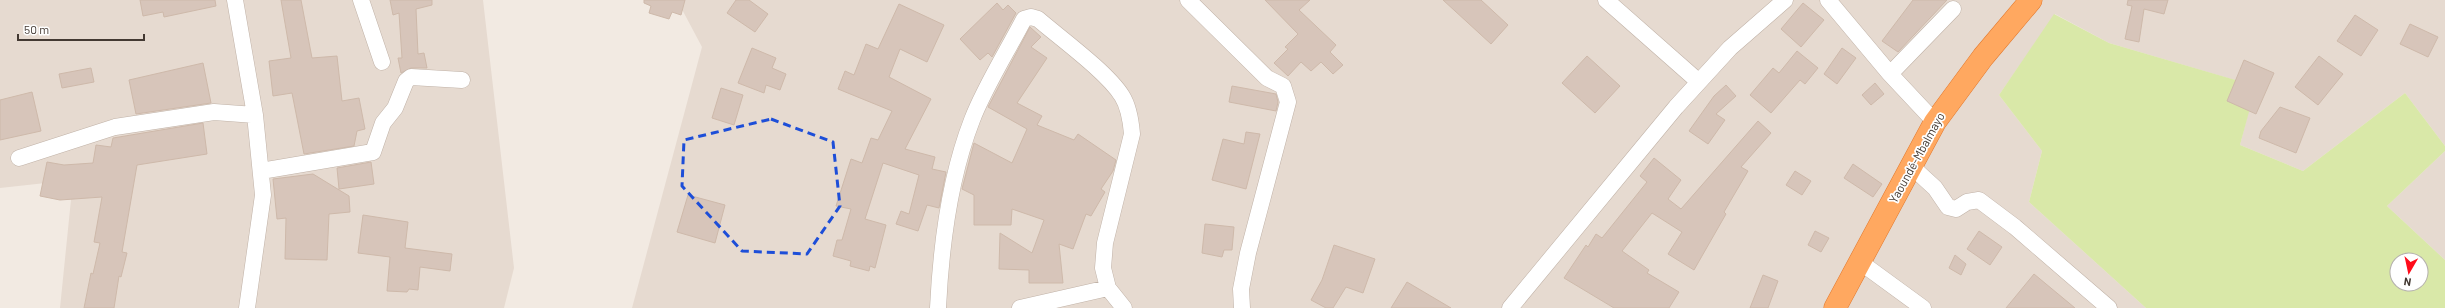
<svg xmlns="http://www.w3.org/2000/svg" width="2445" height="308" viewBox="0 0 2445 308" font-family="Barlow,sans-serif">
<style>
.residential{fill:#e6dad0}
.green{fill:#d9e8a8;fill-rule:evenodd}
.building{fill:#d7c5ba;stroke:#ceb9aa}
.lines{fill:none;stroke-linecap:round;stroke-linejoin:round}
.street-casing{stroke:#c0b2a7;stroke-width:17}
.highway-casing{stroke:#e2782c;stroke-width:23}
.street{stroke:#fff;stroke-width:16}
.highway{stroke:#ffa860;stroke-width:22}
.marked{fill:none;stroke:#1d4ed8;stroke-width:3;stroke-dasharray:8 5;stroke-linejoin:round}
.labels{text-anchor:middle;stroke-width:3.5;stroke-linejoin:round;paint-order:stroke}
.street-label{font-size:12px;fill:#433932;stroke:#fff}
</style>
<rect width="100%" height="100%" fill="#f2eae2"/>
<path class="residential" d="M0 0H483L514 268 504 308H60L73 180 0 188Z
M677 0H2445V146L2405 93 2303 171 2240 145 2255 86 2109 43 2055 14 1999 95 2042 151 2029 202 2146 308H632L702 47Z
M2445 151V260L2387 206Z"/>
<path class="green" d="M2054 14 2109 43 2256 86 2240 145 2303 171 2405 93 2445 146V151L2387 206 2445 260V308H2146L2029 202 2042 151 1999 95ZM2397 260H2421V284H2397Z"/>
<path class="building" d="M140 0H215L216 6 164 17 163 12 143 16Z
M281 0H301L312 58 337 56 342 101 359 98 365 129 357 131 354 146 304 154 292 93 273 96 269 61 291 58Z
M390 0H432V5L416 9 418 54 424 53 427 68H411L401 73 398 58H402L399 13 393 15Z
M644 0H685L681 15 672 12 669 19 649 13 651 6 644 3Z
M736 0H749L768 14 755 32 727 13Z
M1265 0H1310L1299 10 1336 45 1330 52 1343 65 1333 74 1321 62 1311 71 1301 62 1288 76 1274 63 1288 49 1285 47 1298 34Z
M1443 0H1481L1508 25 1491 44Z
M1913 0H1947L1898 52 1882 41Z
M2128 0H2168L2164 14 2144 9 2139 42 2125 39 2132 6 2127 5Z
M997 3 1003 10 1008 5 1016 13 992 57 988 53 980 60 960 39Z
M1803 3 1824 20 1801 47 1781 29Z
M899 4 944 25 927 62 900 49 889 77 931 99 905 149 935 157 932 169 946 172 939 208 927 205 918 231 896 224 901 211 909 214 919 175 883 163 865 219 886 225 875 268 870 266 869 271 850 266 851 261 833 256 837 240H842L851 209 836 206 851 159 862 163 871 138 878 140 892 111 838 89 845 71 854 75 866 44 878 49Z
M2355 15 2378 30 2361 56 2337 41Z
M2410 24 2438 37 2428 57 2400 44Z
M1030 27 1041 37 1031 47 1047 58 1017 103 1042 116 1037 125 1074 140 1078 134 1116 160 1113 171 1101 189 1105 192 1091 216 1086 214 1073 249 1059 244 1063 283H1029V270L999 269 1000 233 1032 253 1044 220 1012 209 1011 225H974V195L962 189 974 143 1012 163 1027 129 988 107Z
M752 48 776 58 772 68 786 74 780 90 766 85 764 93 738 83Z
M1842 48 1856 58 1837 84 1824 74Z
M1797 51 1818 68 1805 84 1800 80 1771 113 1750 95 1773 68 1779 73Z
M1587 56 1620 86 1595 113 1562 83Z
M2319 56 2343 74 2318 105 2295 87Z
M2244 60 2274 73 2256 114 2227 101Z
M203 63 211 103 136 114 129 80Z
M91 68 94 82 62 88 59 74Z
M1875 83 1884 94 1871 105 1862 95Z
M1726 85 1736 96 1716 114 1725 120 1708 144 1689 131 1714 96Z
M1232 86 1276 94 1278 102 1276 111 1229 102Z
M721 88 743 95 734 125 712 118Z
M32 92 41 131 0 140V100Z
M2280 107 2310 118 2296 153 2259 138 2261 131Z
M1758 121 1771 133 1741 167 1748 171 1724 212 1726 214 1694 270 1668 254 1682 232 1652 213 1622 251 1649 270 1647 273 1679 292 1669 308H1614L1564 278 1586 245 1588 247 1596 234 1602 238 1647 182 1640 176 1654 158 1681 180 1668 199 1681 209Z
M203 123 207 154 137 165 122 252 127 253 121 277 119 276 114 308H84L91 273 93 274 100 243 94 242 102 197 60 200 40 196 47 162 64 165 93 163 96 145 111 147 113 138Z
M1246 132 1260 134 1246 189 1212 180 1223 139 1244 144Z
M371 162 374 184 339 189 337 168Z
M1853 164 1882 184 1873 197 1844 178Z
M1795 171 1811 181 1802 195 1786 185Z
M313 174 349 196 350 212 329 214 327 260 285 259 286 218 277 219 273 179Z
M688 195 725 205 715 243 677 232Z
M363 215 408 222 405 248 452 254 450 271 420 267 418 290 409 289 407 292 387 291 390 257 358 253Z
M1205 224 1234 227 1232 250H1224L1222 257 1202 253Z
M1815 231 1829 238 1821 252 1808 245Z
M1979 231 2002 247 1990 265 1967 249Z
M1334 245 1375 259 1363 293 1346 287 1333 308H1326L1311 300 1322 280Z
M1955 255 1966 264 1961 275 1949 268Z
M2034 274 2075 308H2006Z
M1763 275 1778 281 1768 308H1750Z
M1407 282 1451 308H1391Z"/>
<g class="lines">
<defs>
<path id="street" d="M235 0 255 115 263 195 247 308
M361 0 382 62
M1188 0 1267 78 1283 86 1288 102 1248 253 1241 289 1242 308
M1606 0 1699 82
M1828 0 1890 74 1935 122
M1890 74 1953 9
M19 158 115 127 214 112 255 115
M1911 166 1935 188 1948 207 1956 209 1967 202 1979 200 2015 227 2109 308
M261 171 373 152 383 123 395 108 406 81 411 77 462 80
M1860 262 1923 308
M938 308C941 245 949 179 972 120 984 88 1008 50 1024 19L1031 17 1038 19C1060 38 1107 72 1122 96 1129 107 1131 122 1132 134L1105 243 1103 268 1108 288 1124 308
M1020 308 1108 288
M1510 308 1676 107 1730 48 1785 0"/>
<path id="highway" d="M1835 308 1935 122 1983 57 2031 0"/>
</defs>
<use href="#street" class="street-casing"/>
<use href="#highway" class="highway-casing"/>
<use href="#street" class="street"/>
<use href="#highway" class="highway"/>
</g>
<path class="marked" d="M771 119 833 142 840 206 807 254 742 251 682 186 684 140Z"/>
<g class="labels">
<g class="street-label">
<text transform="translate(1917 158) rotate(-61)" y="4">Yaoundé-Mbalmayo</text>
</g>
</g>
<g transform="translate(2409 272) rotate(189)"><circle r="19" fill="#ffffff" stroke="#b4b0ad"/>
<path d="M0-3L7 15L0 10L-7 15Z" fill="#ff0c1a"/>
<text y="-6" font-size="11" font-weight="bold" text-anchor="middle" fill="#433932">N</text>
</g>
<path d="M18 34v6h126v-6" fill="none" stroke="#433932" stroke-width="2"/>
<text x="24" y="34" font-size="12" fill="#433932" stroke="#ffffff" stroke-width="3" paint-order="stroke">50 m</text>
</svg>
